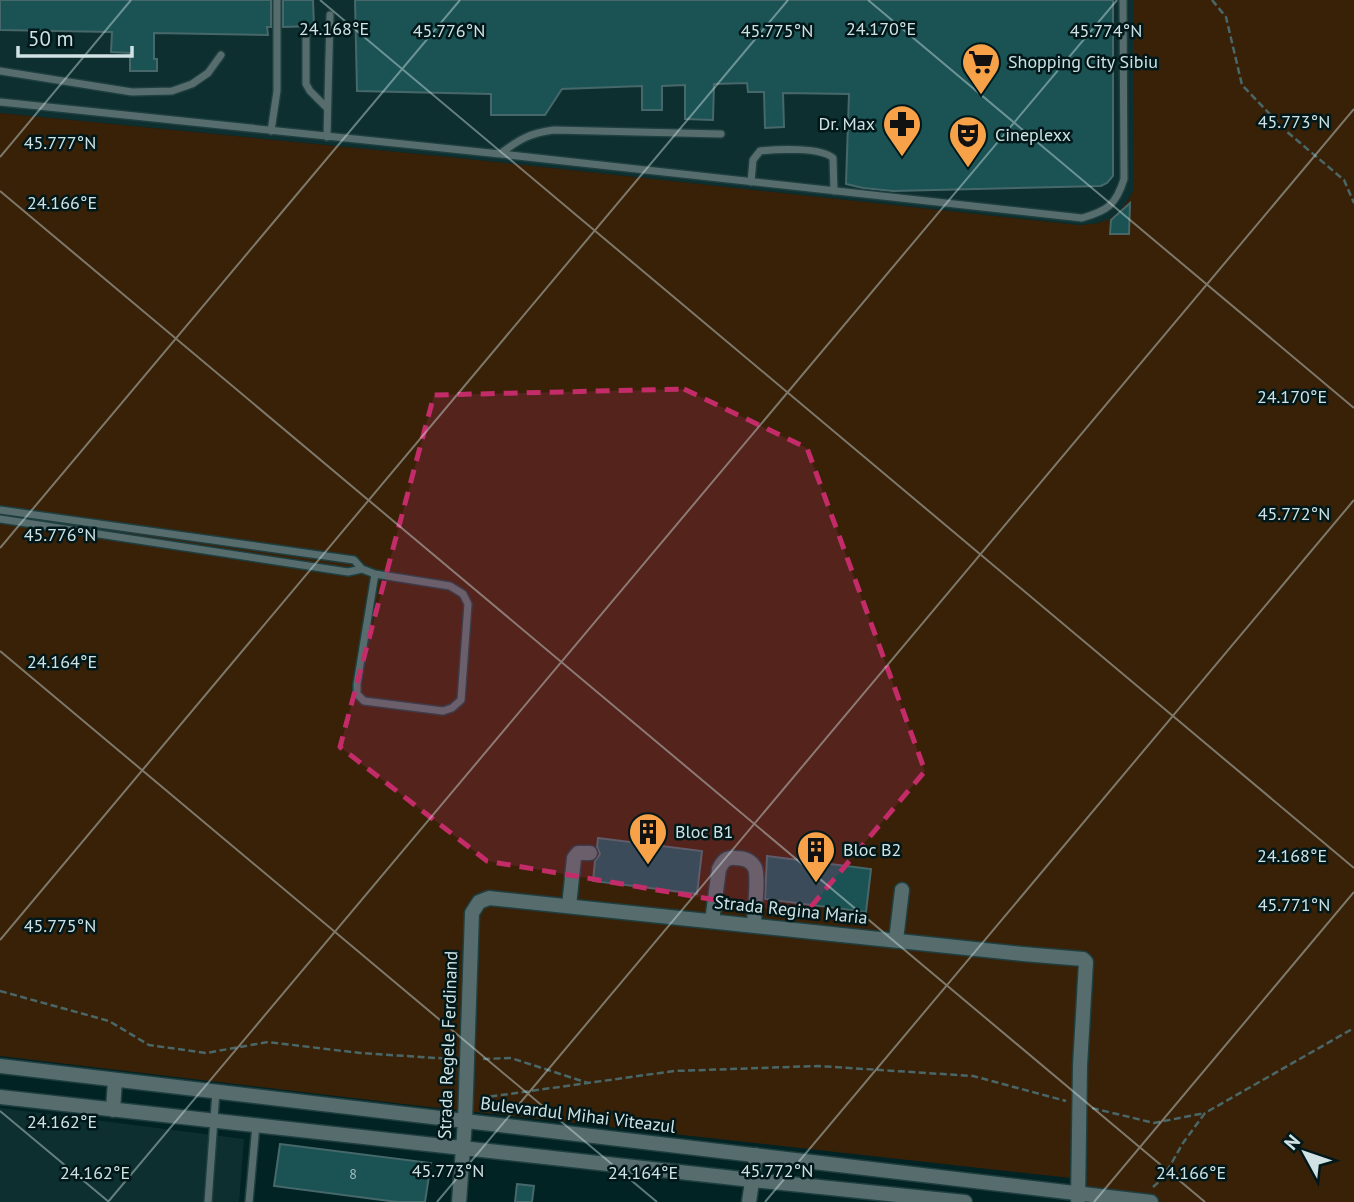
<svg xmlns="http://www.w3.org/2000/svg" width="1354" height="1202" viewBox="0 0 1354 1202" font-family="'PT Sans',sans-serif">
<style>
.built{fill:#0d2f30}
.green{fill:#392108}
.building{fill:#1b5355;stroke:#47686a;stroke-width:2}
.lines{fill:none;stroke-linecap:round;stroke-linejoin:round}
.service-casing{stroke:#1e3e3f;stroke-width:10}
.minor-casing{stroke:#1e3e3f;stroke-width:17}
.path{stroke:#4a6768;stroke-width:2.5;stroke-dasharray:7 3.5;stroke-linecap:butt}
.service{stroke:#576c6d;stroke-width:7}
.minor{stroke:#576c6d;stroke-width:14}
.marked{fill:#c32c69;fill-opacity:0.2;stroke:#c32c69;stroke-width:5;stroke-dasharray:14 9;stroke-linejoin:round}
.ticks{fill:none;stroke:#d0e2e3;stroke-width:2;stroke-opacity:0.45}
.labels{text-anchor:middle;stroke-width:5;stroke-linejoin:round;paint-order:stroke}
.number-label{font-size:14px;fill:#a3bec0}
.poi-label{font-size:18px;fill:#d0e2e3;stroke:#01181a;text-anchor:start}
.street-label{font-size:18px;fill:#d0e2e3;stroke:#01181a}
.ticks-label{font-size:18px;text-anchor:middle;fill:#d0e2e3;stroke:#01181a;stroke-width:5;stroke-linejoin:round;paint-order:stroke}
</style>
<rect width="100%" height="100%" fill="#012324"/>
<path class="built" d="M0 0H1133V191L1125 206 1110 220 1093 224 1079 225 449 157 0 113Z
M0 1108 244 1139 239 1202H0Z"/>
<path class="green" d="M1133 0H1354V1202H1070L1071 1178 412 1105 0 1056V113L449 157 1079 225C1107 224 1120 217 1133 191Z"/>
<path class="building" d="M0 0H271V27H267L268 35 154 33V59H157V71H130V53L111 52 112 32 0 30Z
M283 0H313L314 26 283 27Z
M355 0H1113V176L1107 183 1101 186 893 191 863 188 846 184 849 94 783 93 784 127 765 128 764 92H748L747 83 714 84 713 120 685 119V85L662 86V110H642V86L562 89 545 115H491V94L357 91Z
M1130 203 1129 234H1110L1111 220Z
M598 838 702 851 697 894 593 881 595 861 600 854 597 847Z
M767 856 871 869 866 912 765 899Z
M280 1144 431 1163 425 1202H397L274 1186Z
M517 1184 534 1186 532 1202H515Z"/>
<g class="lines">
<defs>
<path id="service" d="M306 34V84L310 91 327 108
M0 71 132 92 172 91 192 84 208 73 221 55
M0 102 500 154 1082 218C1107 211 1116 205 1124 179L1123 0
M271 131 277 91V0
M327 137 330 15
M501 153C520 139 530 133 554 130L721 134
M751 182 753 160 760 151C777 149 821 147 833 158L834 191
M0 510 354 560 362 569
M0 519 348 572 362 569 375 574 450 586 463 594 468 604 461 700 452 708 443 711 364 701 357 694V684L375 574
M208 1202 216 1092
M249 1202 256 1125"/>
<path id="minor" d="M569 906 574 858 578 853H590
M712 921 719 869C723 861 726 857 736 858 744 858 751 860 755 868 759 879 754 912 754 925
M896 940 902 890
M0 1066 1151 1202
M0 1097 752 1180 965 1202
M113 1110 115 1080
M459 1202 465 1121 472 913 479 902 489 898 1023 954 1083 959 1086 962 1080 1066 1078 1200
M749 1202 756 1155"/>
</defs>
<use href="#service" class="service-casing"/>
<use href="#minor" class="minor-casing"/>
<path class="path" d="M1212 0 1226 17 1242 85 1286 131 1344 180 1354 203
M0 991 109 1021 149 1045 206 1053 268 1042 360 1053 452 1059
M483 1059 511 1058 588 1083
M480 1098 674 1071 818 1066 973 1076 1066 1101
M1092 1108 1154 1123 1205 1113
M1153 1187 1163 1178 1183 1143 1205 1113 1354 1028"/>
<use href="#service" class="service"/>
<use href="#minor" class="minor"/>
</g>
<path class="marked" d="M684 389 807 448 925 771 804 915 487 861 340 747 434 395Z"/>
<path class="ticks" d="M320 0 1354 868M868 0 1354 408M0 157 131 0M0 191 1205 1202M0 548 460 0M0 651 657 1202M0 940 788 0M0 1111 109 1202M108 1202 1117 0M437 1202 1354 109M765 1202 1354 500M1094 1202 1354 892"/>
<defs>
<symbol id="supermarket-pin" viewBox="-11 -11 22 30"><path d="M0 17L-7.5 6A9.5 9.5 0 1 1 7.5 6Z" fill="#f7a148" stroke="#01181a"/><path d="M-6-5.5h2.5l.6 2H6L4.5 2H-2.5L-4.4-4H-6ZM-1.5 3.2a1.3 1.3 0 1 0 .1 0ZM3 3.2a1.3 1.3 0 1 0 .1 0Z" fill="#111"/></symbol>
<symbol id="pharmacy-pin" viewBox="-11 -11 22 30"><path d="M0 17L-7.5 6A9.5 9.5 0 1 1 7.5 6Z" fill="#f7a148" stroke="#01181a"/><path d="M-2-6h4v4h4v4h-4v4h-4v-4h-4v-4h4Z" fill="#111"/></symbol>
<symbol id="theatre-pin" viewBox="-11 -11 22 30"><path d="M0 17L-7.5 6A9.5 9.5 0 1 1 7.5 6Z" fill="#f7a148" stroke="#01181a"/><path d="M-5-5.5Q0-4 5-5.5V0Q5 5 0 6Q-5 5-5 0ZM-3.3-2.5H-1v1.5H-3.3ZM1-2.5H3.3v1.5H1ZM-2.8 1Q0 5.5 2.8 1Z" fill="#111"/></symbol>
<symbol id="building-pin" viewBox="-11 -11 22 30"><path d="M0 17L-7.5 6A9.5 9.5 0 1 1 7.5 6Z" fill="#f7a148" stroke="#01181a"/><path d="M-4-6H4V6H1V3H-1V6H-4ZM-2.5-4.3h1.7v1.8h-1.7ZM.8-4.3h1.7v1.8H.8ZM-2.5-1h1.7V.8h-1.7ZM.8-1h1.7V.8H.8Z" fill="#111"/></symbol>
</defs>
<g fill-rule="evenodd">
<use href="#supermarket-pin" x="959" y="40" width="44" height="60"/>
<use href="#pharmacy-pin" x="880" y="102" width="44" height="60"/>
<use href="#theatre-pin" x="946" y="113" width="44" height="60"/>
<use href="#building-pin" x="626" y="810" width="44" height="60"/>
<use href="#building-pin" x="794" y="828" width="44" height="60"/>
</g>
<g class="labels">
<g class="number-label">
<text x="353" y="1179">8</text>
</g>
<g class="poi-label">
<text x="1008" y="68">Shopping City Sibiu</text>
<text x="875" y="130" text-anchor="end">Dr. Max</text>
<text x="995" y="141">Cineplexx</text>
<text x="675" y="838">Bloc B1</text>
<text x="843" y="856">Bloc B2</text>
</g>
<g class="street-label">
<text transform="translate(791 910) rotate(6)" y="6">Strada Regina Maria</text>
<text transform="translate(448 1045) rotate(-88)" y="6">Strada Regele Ferdinand</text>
<text transform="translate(578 1115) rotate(7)" y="6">Bulevardul Mihai Viteazul</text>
</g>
</g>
<g class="ticks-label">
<text x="881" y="35">24.170°E</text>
<text x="334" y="35">24.168°E</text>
<text x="449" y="37">45.776°N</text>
<text x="777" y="37">45.775°N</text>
<text x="1106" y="37">45.774°N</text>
<text x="1294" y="128">45.773°N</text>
<text x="60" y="149">45.777°N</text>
<text x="62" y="209">24.166°E</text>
<text x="1292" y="403">24.170°E</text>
<text x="1294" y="520">45.772°N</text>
<text x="60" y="541">45.776°N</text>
<text x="62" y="668">24.164°E</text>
<text x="1292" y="862">24.168°E</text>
<text x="1294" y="911">45.771°N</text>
<text x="60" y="932">45.775°N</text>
<text x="62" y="1128">24.162°E</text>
<text x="448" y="1177">45.773°N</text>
<text x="777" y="1177">45.772°N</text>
<text x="95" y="1179">24.162°E</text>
<text x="643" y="1179">24.164°E</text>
<text x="1191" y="1179">24.166°E</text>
</g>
<g transform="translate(1305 1153) rotate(310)" stroke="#01181a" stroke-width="5" paint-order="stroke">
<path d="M0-5L12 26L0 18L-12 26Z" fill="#d0e2e3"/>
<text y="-10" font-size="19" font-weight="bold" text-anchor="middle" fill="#d0e2e3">N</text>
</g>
<path d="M18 46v10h114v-10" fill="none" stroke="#d0e2e3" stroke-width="3.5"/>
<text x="28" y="46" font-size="21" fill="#d0e2e3" stroke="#01181a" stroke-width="5" paint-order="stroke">50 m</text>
</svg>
